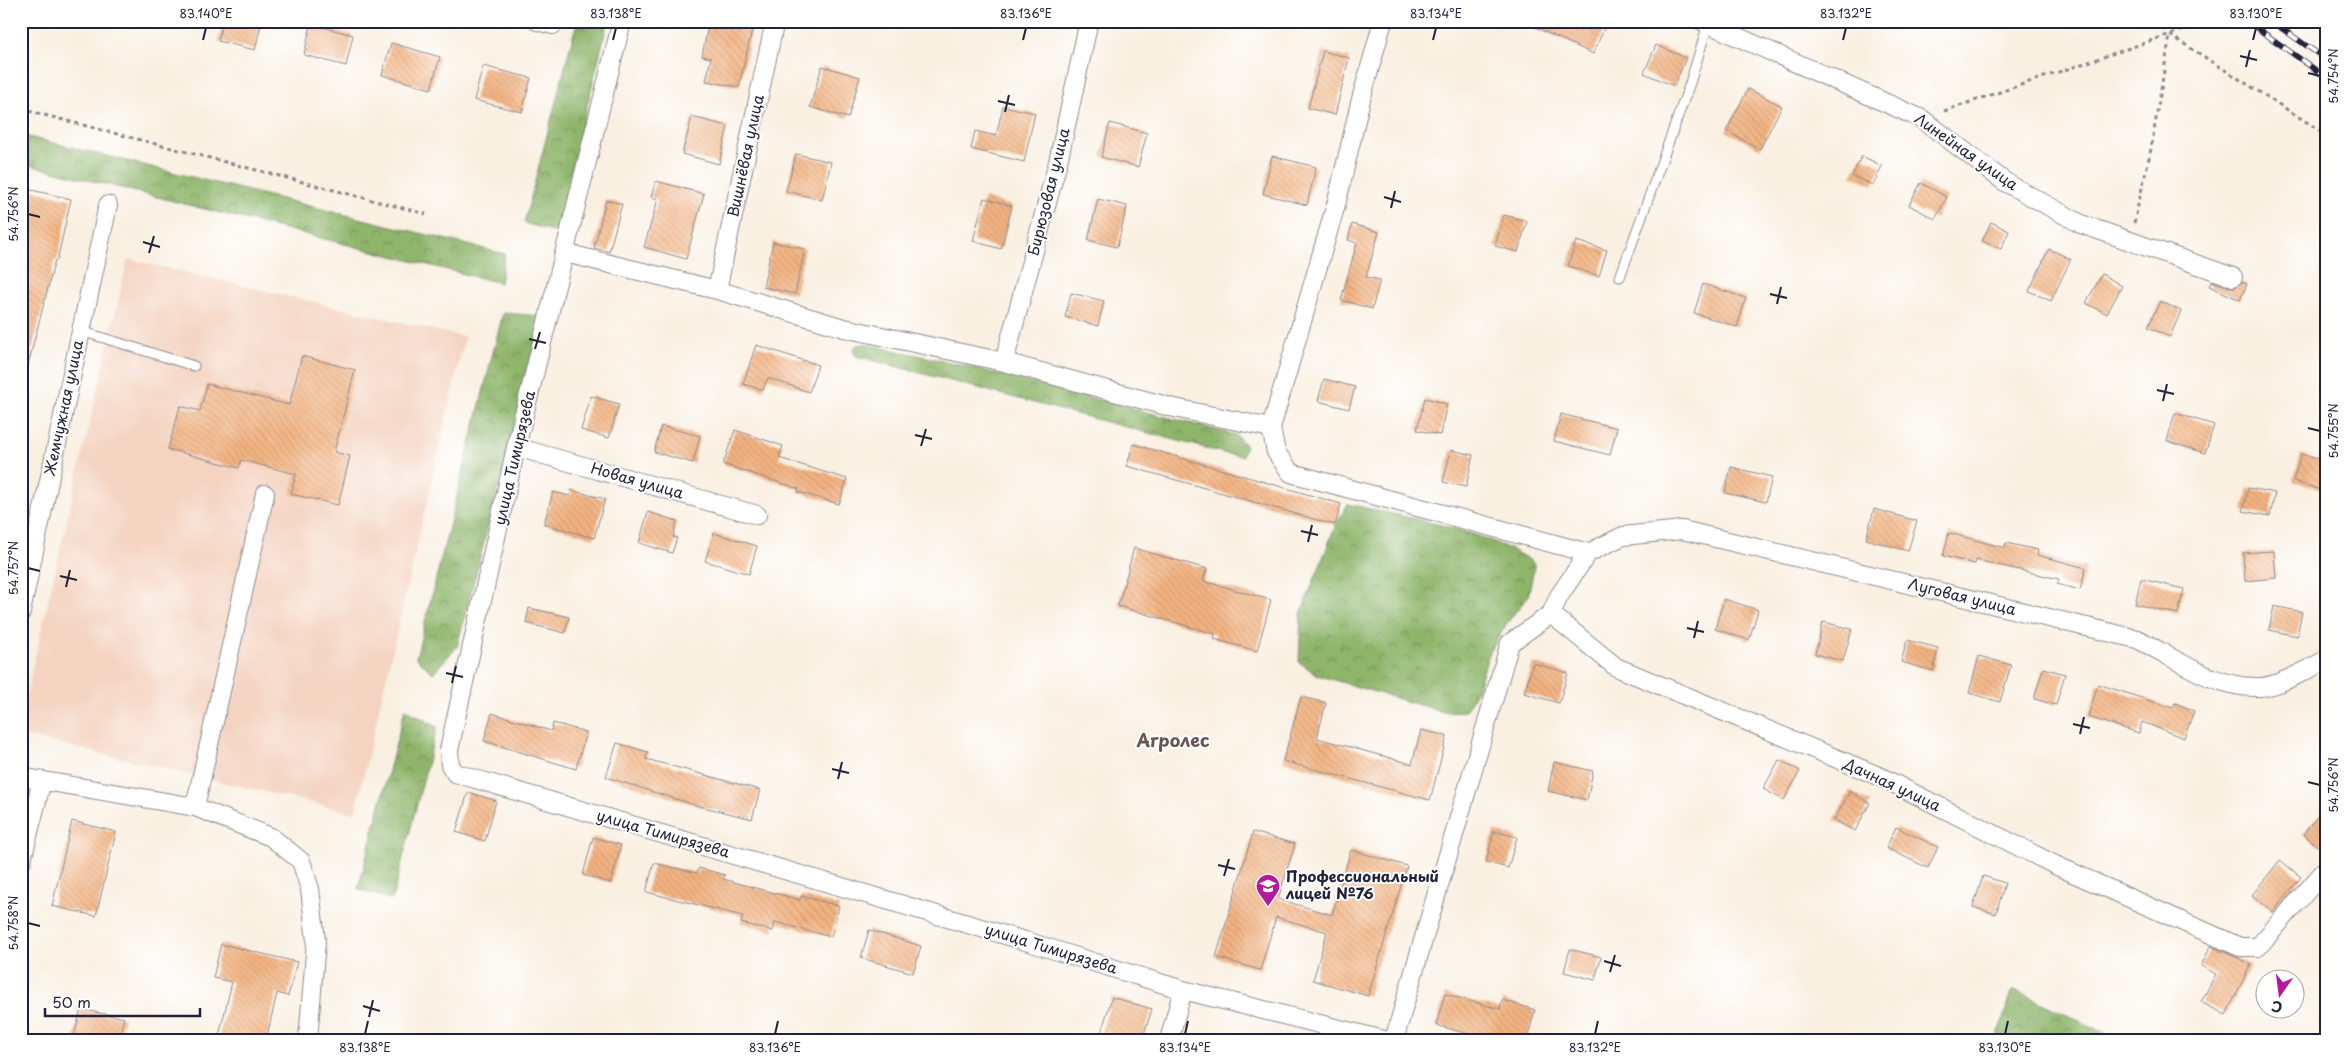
<svg xmlns="http://www.w3.org/2000/svg" width="2348" height="1061" viewBox="0 0 2348 1061" font-family="'Playpen Sans',sans-serif">
<style>
.built{fill:#f4d3c0}
.forest{fill:url(#forest-crowns);stroke:#586c53}
.building{fill:url(#building-back-hatch)}
.lines{fill:none;stroke-linecap:round;stroke-linejoin:round}
.lane-casing{stroke:#8e898e;stroke-width:11}
.street-casing{stroke:#8e898e;stroke-width:20}
.path{stroke:#8e898e;stroke-width:3;stroke-dasharray:4 4;stroke-linecap:butt}
.lane{stroke:#fff;stroke-width:9}
.street{stroke:#fff;stroke-width:18}
.rail-casing{stroke:#22223b;stroke-width:5.5}
.rail{stroke:#fff;stroke-width:4;stroke-dasharray:11;stroke-linecap:butt}
.ticks{fill:none;stroke:#22223b;stroke-width:2}
.labels{text-anchor:middle;stroke-width:4;stroke-linejoin:round;paint-order:stroke}
.street-label{font-size:15px;fill:#22223b;stroke:#fff}
.poi-label{font-size:15px;font-weight:bold;fill:#22223b;stroke:#fff;text-anchor:start}
.quarter-label{font-size:18px;font-weight:bold;fill:#6b5554;stroke:#fff}
.neatline{fill:none;stroke:#22223b;stroke-width:2}
.ticks-label{font-size:12px;text-anchor:middle;fill:#22223b}
</style>
<defs>
<pattern id="forest-crowns" width="20" height="18" patternUnits="userSpaceOnUse" patternTransform="scale(1.25)"><rect width="20" height="18" fill="#8eb56b"/><path d="M2 6a3 3 0 1 1 6 0M12 15a3 3 0 1 1 6 0" fill="none" stroke="#749359"/></pattern>
<pattern id="building-back-hatch" width="6" height="6" patternUnits="userSpaceOnUse" patternTransform="scale(1.25)"><rect width="6" height="6" fill="#f3b381"/><path d="M-1 5l2 2M0 0l6 6M5-1l2 2" fill="none" stroke="#d09a70"/></pattern>
</defs>
<rect width="100%" height="100%" fill="#fff"/>
<filter id="ink" filterUnits="userSpaceOnUse"><feTurbulence type="fractalNoise" baseFrequency=".02" numOctaves="2"/><feDisplacementMap in="SourceGraphic" scale="10" xChannelSelector="R" yChannelSelector="G"/><feConvolveMatrix kernelMatrix="1 2 1 2 8 2 1 2 1" color-interpolation-filters="sRGB"/></filter>
<filter id="wash" filterUnits="userSpaceOnUse"><feTurbulence type="fractalNoise" baseFrequency=".0096" numOctaves="4" result="noise"/><feDisplacementMap in="SourceGraphic" scale="20" xChannelSelector="R" yChannelSelector="G"/><feGaussianBlur stdDeviation="1.12" result="paint"/><feColorMatrix in="noise" values="0 0 0 0 0 0 0 0 0 0 0 0 0 0 0 0 0 1.4 0 .05"/><feComposite in="paint" operator="in"/></filter>
<g filter="url(#wash)">
<rect width="100%" height="100%" fill="#f9f0e1"/>
<path class="built" d="M128 259 465 337 355 813 21 735V717Z"/>
<path class="forest" d="M577 21H608L556 232 524 223Z
M21 135 505 254 500 283 21 163Z
M503 313 542 316 457 647 433 673 416 658Z
M866 344 963 365 1236 435 1246 445 1242 456 1228 454 856 356 853 350 857 345Z
M1348 504C1406 518 1487 529 1535 564L1528 596 1507 623 1489 654 1476 692 1465 711 1443 712 1317 675 1299 662 1301 613 1337 522Z
M405 709 437 727 392 900 358 889Z
M2013 989 2119 1040H1996Z"/>
<g id="blocks">
<path class="building" d="M223 21H262L255 50 218 41Z
M709 21H735L753 25 739 87 706 81 711 58 702 56Z
M1522 21H1593L1605 27 1593 54Z
M311 24 353 35 346 66 304 55Z
M391 43 440 57 431 89 382 75Z
M1656 45 1686 58 1674 86 1644 73Z
M1323 51 1349 58 1335 115 1308 108Z
M483 66 531 78 522 112 474 100Z
M822 66 860 77 848 118 810 107Z
M1748 89 1782 106 1760 149 1726 131Z
M1003 106 1035 113 1024 162 971 149 975 131 996 136Z
M692 117 728 126 719 164 682 154Z
M1110 123 1147 133 1138 167 1101 157Z
M796 154 831 162 822 200 786 191Z
M1272 156 1316 167 1307 205 1263 194Z
M1862 156 1882 166 1873 185 1852 176Z
M656 181 704 194 686 259 644 247 658 199 651 197Z
M1921 183 1947 197 1935 219 1909 205Z
M27 189 71 199 57 261 55 260 27 369 21 368V213Z
M984 198 1012 206 1001 249 973 241Z
M1098 199 1127 206 1117 247 1088 240Z
M606 200 622 204 609 252 594 248Z
M1504 215 1527 221 1518 252 1495 246Z
M1991 222 2009 231 2001 249 1982 241Z
M1352 224 1379 232 1366 277 1380 280 1372 309 1341 300 1357 243 1348 240Z
M1576 241 1607 250 1599 276 1568 266Z
M773 242 805 249 795 294 763 287Z
M2049 249 2071 259 2051 301 2029 291Z
M2102 274 2122 286 2107 314 2086 303Z
M2212 281 2230 287H2235L2242 282 2247 284 2240 300 2209 286Z
M1703 284 1746 298 1737 327 1694 313Z
M1071 293 1104 301 1098 326 1065 317Z
M2160 301 2181 311 2170 337 2148 327Z
M756 345 818 365 809 392 768 378 763 390 743 384Z
M302 356 355 370 334 452 350 456 338 505 291 494 296 474 241 460 239 468 168 449 180 406 200 411 207 384 289 405Z
M1324 379 1355 387 1349 409 1318 401Z
M591 396 619 404 609 438 581 430Z
M1425 398 1447 404 1440 435 1417 430Z
M2175 413 2214 425 2205 453 2167 441Z
M1561 414 1617 428 1610 455 1554 441Z
M661 426 700 436 693 463 654 452Z
M735 430 783 446 779 458 847 479 839 504 798 492 799 489 723 464Z
M1133 444 1341 504 1335 525 1127 466Z
M1451 450 1473 455 1466 487 1443 482Z
M2301 454 2327 462V492L2293 481Z
M1731 467 1772 477 1766 502 1725 493Z
M2248 488 2275 493 2270 516 2243 511Z
M571 490 605 499 594 538 544 524 553 492 570 496Z
M1874 509 1917 521 1908 551 1866 539Z
M648 512 677 521 673 537 677 538 672 553 639 543Z
M714 533 757 546 749 574 705 561Z
M1949 533 2005 548 2006 543 2038 550 2037 555 2086 568 2080 590 2057 584 2059 579 1976 560 1975 564 1943 556Z
M1134 548 1207 569 1203 581 1271 600 1257 651 1214 639 1215 634 1118 606Z
M2274 551 2276 578 2245 581 2243 553Z
M2141 579 2184 589 2178 614 2135 604Z
M1724 599 1758 610 1749 640 1715 629Z
M2274 606 2302 612 2297 636 2269 630Z
M529 608 569 617 565 633 526 623Z
M1823 622 1852 629 1843 661 1815 654Z
M1907 640 1938 648 1933 671 1901 662Z
M1979 656 2011 665 2000 702 1969 693Z
M1533 663 1568 673 1559 703 1524 693Z
M2043 668 2065 674 2056 705 2034 699Z
M2098 684 2173 708 2175 703 2194 711 2184 738 2142 722 2139 733 2088 717Z
M1301 697 1326 703 1317 738 1412 764 1421 730 1447 736 1430 800 1283 761Z
M492 713 551 731 553 723 586 732 576 769 484 741Z
M617 743 648 752 646 759 760 790 752 819 695 805 606 777Z
M1779 760 1800 771 1784 800 1763 789Z
M1554 762 1593 771 1587 800 1548 791Z
M1850 791 1870 803 1855 831 1834 820Z
M468 792 496 801 485 841 456 832Z
M2327 805V838L2319 847 2303 834Z
M72 821 116 832 96 916 52 906Z
M1896 827 1938 847 1928 868 1886 848Z
M1494 831 1517 837 1508 868 1486 862Z
M1253 832 1295 844 1278 899 1332 915 1351 850 1407 866 1368 996 1313 980 1327 932 1276 917 1260 970 1216 957Z
M593 837 621 845 611 883 583 875Z
M2280 860 2301 877 2273 912 2252 895Z
M654 863 697 873 699 868 725 875 723 879 800 900 801 896 839 906 831 937 775 922 773 931 741 923 743 916 646 892Z
M1983 876 2005 883 1996 914 1973 907Z
M869 930 921 946 913 973 861 958Z
M221 944 297 962 288 996 277 993 266 1040H218L232 982 213 978Z
M2211 946 2251 964 2226 1015 2201 1002 2216 974 2201 966Z
M1570 949 1601 957 1595 980 1564 972Z
M1445 994 1500 1009 1502 1000 1535 1010 1527 1040H1490L1436 1025Z
M1112 997 1152 1009 1142 1040H1112L1100 1036Z
M81 1009 124 1018 118 1040H73Z"/>
</g>
</g>
<g filter="url(#ink)">
<use href="#blocks" fill-opacity="0" stroke="#8e898e" stroke-width="1"/>
<g class="lines">
<defs>
<path id="lane" d="M1620 277 1690 83 1708 24
M81 331 194 366"/>
<path id="street" d="M537 21 553 25
M622 21 516 447 449 750 450 765 455 773 1032 943 1183 990 1384 1040
M1702 21 1922 119 2005 182 2081 224 2233 277
M565 253 717 290 844 328 1004 362 1170 407 1271 428 1276 452 1291 473 1588 553
M717 290 775 21
M1004 362 1058 162 1089 21
M1271 428 1337 201 1360 103 1383 21
M516 447 757 515
M21 612 108 205
M1551 614 1616 667 1881 777 2055 865 2240 947H2258L2327 868
M21 777 195 807 271 837 301 861 310 889 316 941 308 1040
M195 807 265 494
M21 863 42 781
M1169 1040 1183 990
M1394 1040 1510 643 1551 614 1559 596 1588 553 1623 536 1682 530 2137 639C2176 658 2214 689 2260 687 2276 687 2312 668 2327 659"/>
</defs>
<use href="#lane" class="lane-casing"/>
<use href="#street" class="street-casing"/>
<path class="path" d="M2170 35 2316 128 2327 138
M21 109 426 214
M1944 111 2209 21
M2134 223 2151 149 2170 35"/>
<use href="#lane" class="lane"/>
<use href="#street" class="street"/>
<defs>
<path id="rail" d="M2247 21 2327 78
M2271 21 2327 60"/>
</defs>
<use href="#rail" class="rail-casing"/>
<use href="#rail" class="rail"/>
</g>
</g>
<path class="ticks" d="M203 40 206 28M613 40 616 28M1023 40 1026 28M1433 40 1436 28M1843 40 1846 28M2253 40 2256 28M2240 56 2257 60M2246 67 2250 50M2308 73 2320 76M998 101 1015 105M1005 112 1009 95M1384 197 1401 202M1391 208 1395 191M28 214 40 217M143 242 160 247M149 253 154 236M1770 294 1787 298M1777 304 1781 287M529 339 546 343M535 349 540 332M2157 390 2174 394M2163 401 2167 384M2308 428 2320 431M915 435 932 439M921 446 926 429M1301 531 1318 535M1308 542 1312 525M28 568 40 571M60 576 77 580M66 587 70 570M1687 628 1704 632M1694 638 1698 621M446 673 463 677M452 683 456 666M2073 724 2090 728M2080 734 2084 717M832 769 849 773M838 779 842 762M2308 782 2320 785M1218 865 1235 869M1224 876 1229 859M28 923 40 926M1604 961 1621 966M1610 972 1615 955M363 1006 380 1011M369 1017 373 1000M365 1034 368 1021M775 1034 778 1021M1185 1034 1188 1021M1595 1034 1598 1021M2005 1034 2008 1021"/>
<defs>
<symbol id="university-pin" viewBox="-11 -11 22 30"><path d="M0 17L-7.5 6A9.5 9.5 0 1 1 7.5 6Z" fill="#b5179e" stroke="#fff"/><path d="M0-5L7-2L0 1L-7-2ZM-4 1L0 2.5L4 1V4Q0 6-4 4Z" fill="#fff"/></symbol>
</defs>
<g fill-rule="evenodd">
<use href="#university-pin" x="1254" y="872" width="28" height="38"/>
</g>
<g class="labels">
<g class="street-label">
<text transform="translate(1966 152) rotate(35)" y="5">Линейная улица</text>
<text transform="translate(746 156) rotate(-78)" y="5">Вишнёвая улица</text>
<text transform="translate(1049 192) rotate(-76)" y="5">Бирюзовая улица</text>
<text transform="translate(64 408) rotate(-78)" y="5">Жемчужная улица</text>
<text transform="translate(515 458) rotate(-77)" y="5">улица Тимирязева</text>
<text transform="translate(637 481) rotate(16)" y="5">Новая улица</text>
<text transform="translate(1962 597) rotate(14)" y="5">Луговая улица</text>
<text transform="translate(1892 785) rotate(25)" y="5">Дачная улица</text>
<text transform="translate(663 834) rotate(16)" y="5">улица Тимирязева</text>
<text transform="translate(1051 949) rotate(17)" y="5">улица Тимирязева</text>
</g>
<g class="poi-label">
<text x="1286" y="882">Профессиональный<tspan x="1286" dy="17">лицей №76</tspan></text>
</g>
<g class="quarter-label">
<text x="1173" y="747">Агролес</text>
</g>
</g>
<rect width="2348" height="1061" fill="none" stroke="#fff" stroke-width="55"/>
<g transform="translate(2280 994) rotate(194)"><circle r="24" fill="#ffffff" stroke="#a7a7b1"/>
<path d="M0-4L9 19L0 12L-9 19Z" fill="#b5179e"/>
<text y="-8" font-size="14" font-weight="bold" text-anchor="middle" fill="#22223b">С</text>
</g>
<path d="M45 1008v8h155v-8" fill="none" stroke="#22223b" stroke-width="2.5"/>
<text x="52" y="1008" font-size="15" fill="#22223b" stroke="#ffffff" stroke-width="4" paint-order="stroke">50 m</text>
<rect x="28" y="28" width="2292" height="1006" class="neatline"/>
<g class="ticks-label">
<text x="206" y="18">83.140°E</text>
<text x="616" y="18">83.138°E</text>
<text x="1026" y="18">83.136°E</text>
<text x="1436" y="18">83.134°E</text>
<text x="1846" y="18">83.132°E</text>
<text x="2256" y="18">83.130°E</text>
<text transform="translate(2334 76) rotate(-90)" y="4">54.754°N</text>
<text transform="translate(14 214) rotate(-90)" y="4">54.756°N</text>
<text transform="translate(2334 431) rotate(-90)" y="4">54.755°N</text>
<text transform="translate(14 568) rotate(-90)" y="4">54.757°N</text>
<text transform="translate(2334 785) rotate(-90)" y="4">54.756°N</text>
<text transform="translate(14 923) rotate(-90)" y="4">54.758°N</text>
<text x="365" y="1052">83.138°E</text>
<text x="775" y="1052">83.136°E</text>
<text x="1185" y="1052">83.134°E</text>
<text x="1595" y="1052">83.132°E</text>
<text x="2005" y="1052">83.130°E</text>
</g>
</svg>
